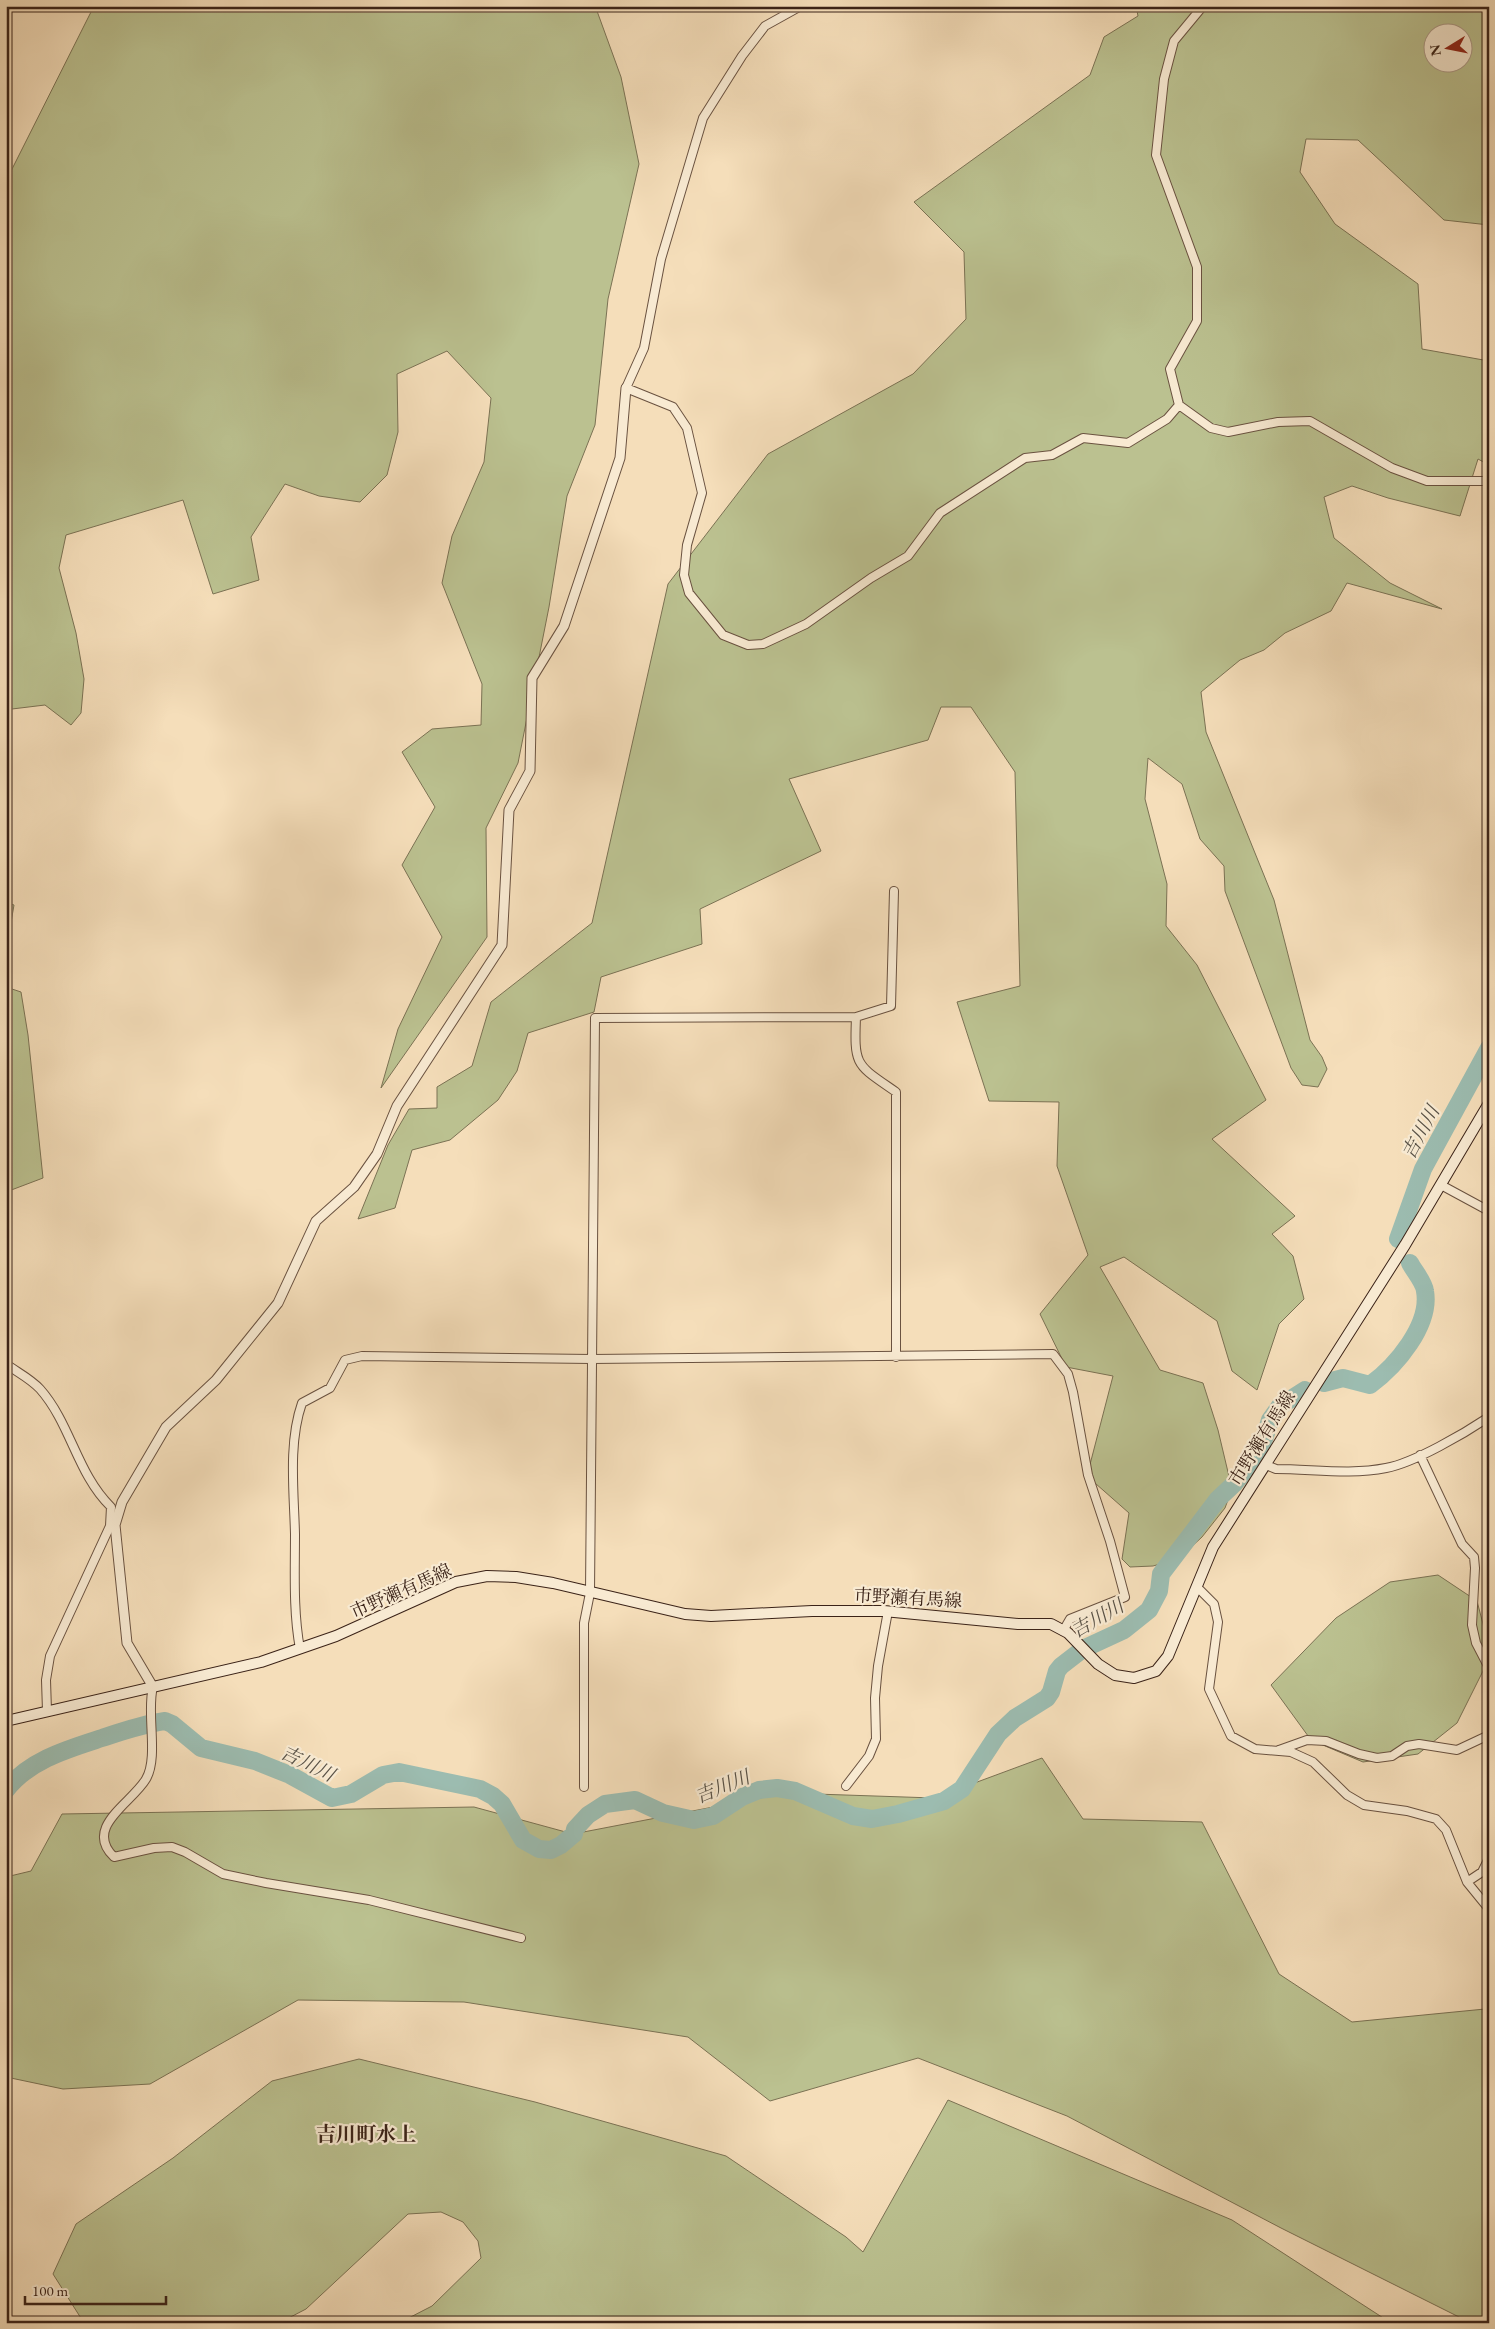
<svg xmlns="http://www.w3.org/2000/svg" width="1495" height="2329" viewBox="0 0 1495 2329" font-family="'EB Garamond','Noto Serif JP',serif">
<style>
.green{fill:#bbc190;stroke:#7b7254;fill-rule:evenodd}
.lines{fill:none;stroke-linecap:round;stroke-linejoin:round}
.river{stroke:#9cbcb0;stroke-width:18}
.minor-casing{stroke:#6a5240;stroke-width:10}
.tertiary-casing{stroke:#6a5240;stroke-width:11}
.secondary-casing{stroke:#3b2318;stroke-width:12}
.minor{stroke:#f8ead2;stroke-width:8}
.tertiary{stroke:#f8ead2;stroke-width:9}
.secondary{stroke:#f8ead2;stroke-width:10}
.labels{text-anchor:middle;stroke-width:4.5;stroke-linejoin:round;paint-order:stroke}
.street-label{font-size:18px;fill:#3b2318;stroke:#f8ead2}
.water-label{font-size:19px;font-style:italic;fill:#585146;stroke:#f8ead2}
.quarter-label{font-size:20px;font-weight:bold;fill:#3b2318;stroke:#f8ead2}
</style>
<rect width="100%" height="100%" fill="#f5deba"/>
<filter id="stains"><feTurbulence type="fractalNoise" baseFrequency=".004" numOctaves="4"/><feColorMatrix values="0 0 0 0 .2 0 0 0 0 .09 0 0 0 0 .02 0 0 0 .5 -.17"/></filter>
<radialGradient id="worn" r=".72"><stop offset=".6" stop-color="#630" stop-opacity="0"/><stop offset="1" stop-color="#630" stop-opacity=".3"/></radialGradient>
<path class="green" d="M94 6H599L597 11 621 77 639 164 608 299 595 425 567 496 549 607 518 763 486 828 487 937 381 1088 398 1029 442 937 402 865 435 807 402 752 432 729 481 725 482 684 442 583 452 536 484 462 491 398 447 351 397 374 398 432 387 475 360 502 319 496 285 484 251 537 259 580 213 594 183 500 66 535 59 568 76 633 84 679 81 713 71 725 45 705 12 709 6 714V181Z
M1136 6H1489V225L1444 220 1358 140 1306 139 1300 172 1335 224 1418 284 1422 349 1489 361V465L1478 459 1460 516 1388 498 1352 486 1324 497 1334 538 1390 583 1442 609 1347 583 1331 611 1285 633 1264 650 1240 660 1201 692 1206 732 1274 900 1310 1040 1322 1057 1327 1069 1318 1087 1302 1085 1291 1068 1225 891 1224 866 1200 839 1182 784 1148 758 1145 799 1167 884 1166 926 1197 965 1266 1100 1212 1139 1295 1216 1272 1234 1293 1256 1304 1299 1279 1324 1257 1390 1232 1371 1217 1321 1124 1257 1100 1267 1160 1370 1203 1383 1218 1430 1232 1489 1225 1508 1202 1537 1178 1559 1153 1566 1130 1567 1122 1559 1129 1513 1087 1476 1113 1376 1066 1367 1040 1314 1088 1255 1057 1166 1059 1102 989 1101 957 1002 1020 986 1015 772 971 707H941L928 740 789 779 821 851 700 909 702 944 601 977 594 1012 528 1033 517 1071 498 1100 450 1140 412 1150 395 1208 358 1219 388 1145 409 1109 437 1108V1087L472 1066 491 1002 592 923 668 584 768 454 913 374 966 319 964 252 914 202 1090 75 1104 37 1138 16ZM1432 32H1462V62H1432Z
M6 902 14 905 9 934H6Z
M6 987 21 992 28 1035 43 1178 6 1192Z
M1438 1575 1477 1601 1489 1647V1659L1457 1723 1418 1754 1363 1762 1311 1740 1271 1685 1336 1618 1390 1582Z
M1042 1758 1083 1819 1202 1822 1279 1974 1352 2022 1485 2009 1489 2013V2323H1471L1281 2228 1067 2116 918 2058 770 2101 688 2037 464 2002 298 2000 150 2084 63 2089 6 2077V1877L31 1871 62 1814 474 1807 573 1834 786 1793 934 1798Z
M359 2059 535 2102 726 2156 846 2237 863 2252 948 2100 1232 2220 1391 2323H399L432 2306 481 2258 478 2241 463 2222 441 2212 408 2214 306 2309 279 2323H84L53 2274 76 2224 173 2158 272 2081Z"/>
<g class="lines">
<path class="river" d="M1398 1239 1423 1169 1489 1048
M1324 1383 1343 1378 1370 1385C1396 1366 1431 1325 1425 1291 1424 1282 1414 1271 1410 1263
M6 1790C29 1760 68 1749 102 1738 123 1731 143 1724 165 1721L172 1724 201 1748 255 1761 290 1775 332 1798 351 1794 383 1775 399 1772 480 1789 493 1796 502 1804 523 1840 539 1849 551 1850 561 1845 574 1834 575 1829 588 1815 605 1804 635 1800 663 1813 694 1820 713 1816 742 1797 759 1790 777 1788 795 1791 853 1816 872 1819 898 1814 944 1801 962 1789 998 1734 1015 1718 1047 1698 1051 1692 1057 1671 1061 1666 1083 1649 1124 1630 1149 1610 1159 1591 1161 1574 1218 1499 1234 1484 1260 1452 1270 1420 1280 1406 1305 1390"/>
<defs>
<path id="minor" d="M801 6 765 26 742 56 703 118 661 259 644 348 626 388 673 407 687 428 702 493 687 545 684 575 689 593 723 635 748 645 763 644 806 624 871 578 908 556 940 513 1025 458 1052 455 1083 438 1128 443 1167 419 1179 405
M1203 6 1174 41 1164 79 1156 155 1197 267V321L1170 369 1179 405 1211 428 1228 432 1278 422 1310 421 1392 468 1427 481H1487
M856 1017C854 1067 856 1064 896 1092V1357
M1441 1185 1489 1211
M6 1364C17 1372 31 1379 40 1389 71 1424 77 1474 111 1507L110 1526
M1420 1455 1462 1544 1474 1557 1475 1568 1472 1625 1476 1643 1489 1668
M1266 1465 1276 1469C1312 1469 1351 1475 1386 1468 1414 1463 1465 1433 1489 1417
M1197 1587 1214 1604 1218 1622 1209 1689 1231 1736 1255 1749 1291 1752 1313 1762 1347 1795 1364 1805 1407 1811 1436 1819 1446 1830 1467 1882 1489 1909
M300 1649C293 1611 295 1572 295 1534 294 1492 288 1443 302 1403L330 1388 345 1360 362 1356 592 1359 1053 1354 1068 1374 1073 1392 1088 1475 1110 1541 1125 1597 1070 1619 1063 1631
M153 1687C146 1712 159 1757 146 1779 132 1803 83 1827 114 1857L154 1848 172 1847 185 1852 223 1874 266 1883 369 1900 521 1938
M47 1711 46 1680 50 1656 110 1526 115 1525
M1279 1750 1307 1740 1326 1741 1359 1754 1377 1758 1392 1756 1407 1746 1419 1744 1457 1750 1489 1735
M846 1786 869 1756 876 1739 875 1698 878 1666 888 1611
M584 1787V1623L590 1593 595 1018 856 1017 891 1006 894 891
M1467 1882 1482 1872 1489 1858"/>
<path id="tertiary" d="M153 1687 127 1643 115 1525 122 1502 166 1427 216 1380 278 1303 316 1221 354 1187 377 1154 397 1106 502 945 509 810 530 771 532 678 564 626 620 458 626 388"/>
<path id="secondary" d="M6 1721 261 1662 336 1636 456 1582 487 1576 516 1577 553 1583 685 1614 711 1616 812 1611H884L1018 1624H1051L1068 1633 1098 1664 1115 1675 1134 1678 1156 1671 1168 1656 1213 1547 1405 1245 1489 1103"/>
</defs>
<use href="#minor" class="minor-casing"/>
<use href="#tertiary" class="tertiary-casing"/>
<use href="#secondary" class="secondary-casing"/>
<use href="#minor" class="minor"/>
<use href="#tertiary" class="tertiary"/>
<use href="#secondary" class="secondary"/>
</g>
<g class="labels">
<g class="street-label">
<text transform="translate(1262 1438) rotate(-58)" y="6">市野瀬有馬線</text>
<text transform="translate(401 1591) rotate(-24)" y="6">市野瀬有馬線</text>
<text transform="translate(908 1598) rotate(3)" y="6">市野瀬有馬線</text>
</g>
<g class="water-label">
<text transform="translate(1420 1132) rotate(-62)" y="7">吉川川</text>
<text transform="translate(1097 1618) rotate(-30)" y="7">吉川川</text>
<text transform="translate(308 1763) rotate(26)" y="7">吉川川</text>
<text transform="translate(722 1786) rotate(-22)" y="7">吉川川</text>
</g>
<g class="quarter-label">
<text x="366" y="2141">吉川町水上</text>
</g>
</g>
<rect width="1495" height="2329" fill="none" stroke="#f5deba" stroke-width="25"/>
<rect x="8" y="8" width="1480" height="2314" fill="none" stroke="#3b2318" stroke-width="2.5"/>
<rect x="12" y="12" width="1470" height="2304" fill="none" stroke="#3b2318"/>
<g transform="translate(1448 48) rotate(260)"><circle r="24" fill="#f8ead2" stroke="#ac9a88"/>
<path d="M0-4L9 19L0 12L-9 19Z" fill="#8f2418"/>
<text y="-8" font-size="14" font-weight="bold" text-anchor="middle" fill="#3b2318">N</text>
</g>
<path d="M25 2296v8h141v-8" fill="none" stroke="#3b2318" stroke-width="2.5"/>
<text x="32" y="2296" font-size="15" fill="#3b2318" stroke="#f8ead2" stroke-width="4" paint-order="stroke">100 m</text>
<rect width="100%" height="100%" filter="url(#stains)"/>
<rect width="100%" height="100%" fill="url(#worn)"/>
</svg>
